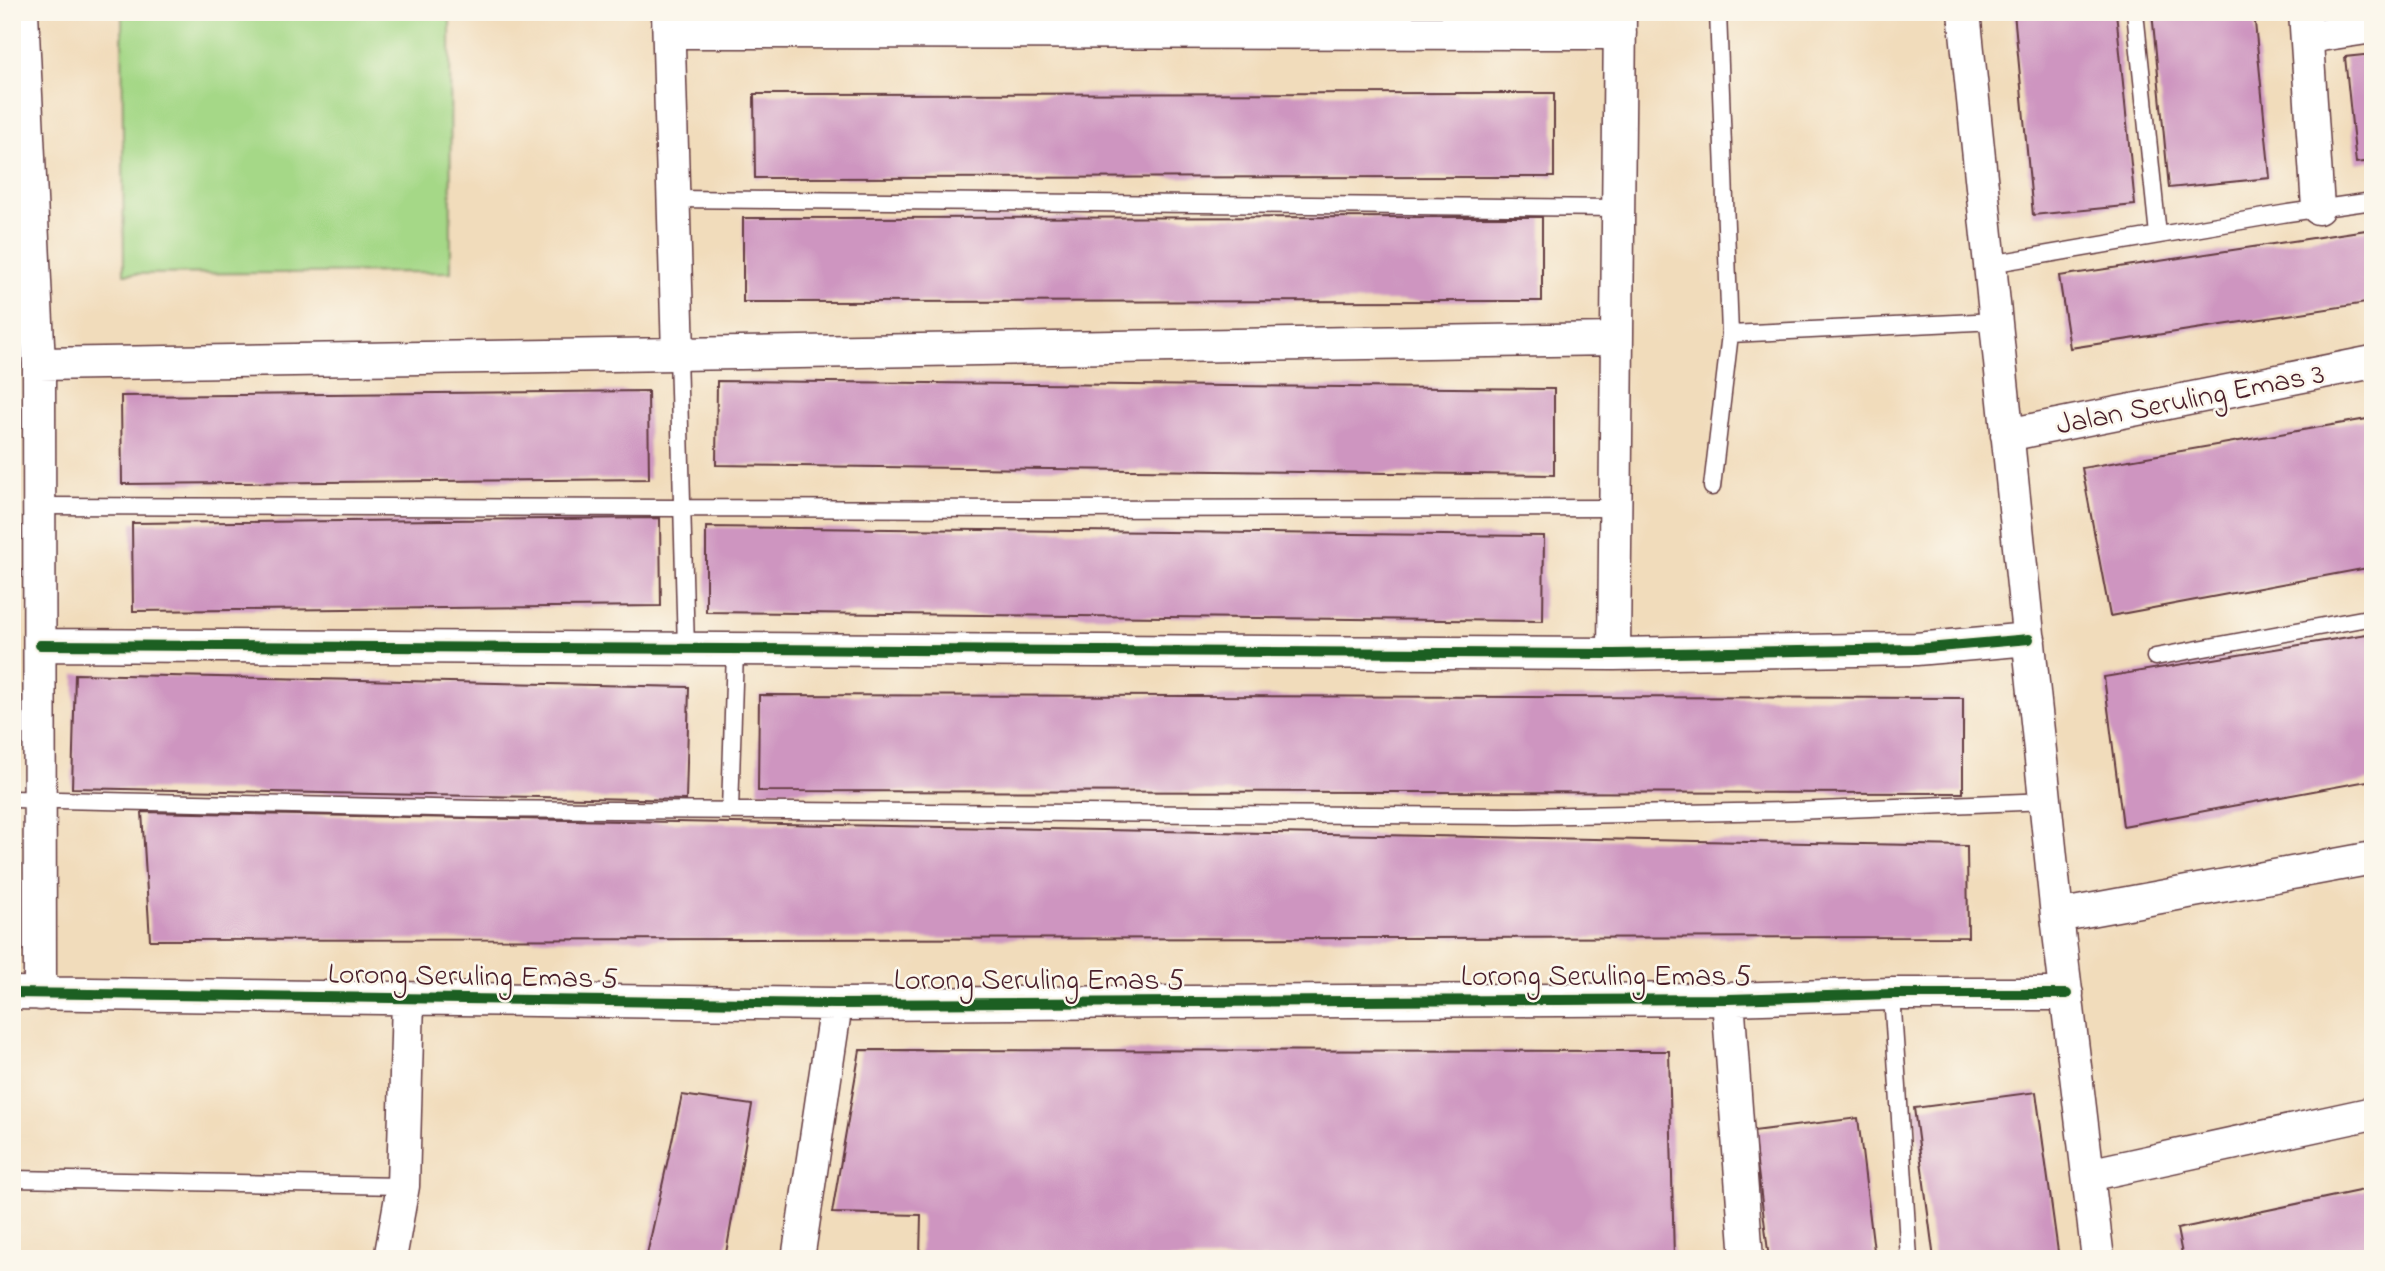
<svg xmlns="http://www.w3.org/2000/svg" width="2385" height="1271" viewBox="0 0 2385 1271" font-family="'Indie Flower',sans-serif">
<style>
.green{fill:#a5d887;stroke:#787c59;stroke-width:2}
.building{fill:#ce95c0}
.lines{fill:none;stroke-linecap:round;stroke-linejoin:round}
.service-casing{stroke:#633b41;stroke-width:19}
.minor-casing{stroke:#633b41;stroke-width:35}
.service{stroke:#fff;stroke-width:16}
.minor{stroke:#fff;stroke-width:32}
.cycleway-casing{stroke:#fbf7ec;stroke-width:15}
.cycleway{stroke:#1b5e20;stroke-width:10}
.labels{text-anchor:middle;stroke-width:5;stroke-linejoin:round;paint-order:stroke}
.street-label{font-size:30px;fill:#4a1f2b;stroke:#fbf7ec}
</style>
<rect width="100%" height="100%" fill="#fbf7ec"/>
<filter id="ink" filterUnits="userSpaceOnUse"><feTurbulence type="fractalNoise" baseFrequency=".0143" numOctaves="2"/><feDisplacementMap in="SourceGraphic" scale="14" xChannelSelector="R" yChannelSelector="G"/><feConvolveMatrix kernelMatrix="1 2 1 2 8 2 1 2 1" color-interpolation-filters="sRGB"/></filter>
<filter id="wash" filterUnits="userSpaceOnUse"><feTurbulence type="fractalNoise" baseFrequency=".00686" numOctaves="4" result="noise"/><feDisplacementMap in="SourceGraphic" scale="28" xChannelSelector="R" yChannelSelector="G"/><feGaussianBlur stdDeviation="1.57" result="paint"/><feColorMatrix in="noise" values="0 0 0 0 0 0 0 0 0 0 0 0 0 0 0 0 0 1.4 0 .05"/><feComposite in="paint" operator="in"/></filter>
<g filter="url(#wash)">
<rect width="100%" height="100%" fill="#f1dcbb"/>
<path class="green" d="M122 12H450L451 272 124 274Z"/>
<g id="blocks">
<path class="building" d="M742 12H1480V17H742Z
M2014 12H2116L2135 205 2033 215Z
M2152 12H2254L2270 178 2169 188Z
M2373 54V161L2356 163 2345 57Z
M1554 93V177L755 178 754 94Z
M1542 217V301L743 302V218Z
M2373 229V302L2070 348 2059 276Z
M717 381 1554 389V475L716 465Z
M648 391 649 479 122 484 121 396Z
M2373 418V567L2110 616 2082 468Z
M660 518 661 606 133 611 132 523Z
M706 527 1544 536 1543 621 706 612Z
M2373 633V780L2123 826 2104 677Z
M75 674 689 687 686 800 72 788Z
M759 695 1963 698V793L758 791Z
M142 812 1967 846 1968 937 150 940Z
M860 1050 1669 1051 1674 1259H920L921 1215 832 1213Z
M2036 1092 2059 1259H1934L1914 1108Z
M682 1095 752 1105 725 1259H646Z
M1858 1118 1875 1259H1769L1753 1131Z
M2373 1188V1259H2183L2177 1229Z"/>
</g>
</g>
<g filter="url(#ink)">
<use href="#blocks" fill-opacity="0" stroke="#633b41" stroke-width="2"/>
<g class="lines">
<defs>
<path id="service" d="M2135 12 2158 235
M674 199 1619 208
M1990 264 2288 213 2373 201
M1730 334 1996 321
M678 354 686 649
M1712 487 1730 334 1718 12
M39 506 1043 509 1616 508
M2155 657 2373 617
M12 799 479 809 1519 816 1794 811 2046 801
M730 811 735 650
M1892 994 1909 1259
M12 1179 403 1186"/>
<path id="minor" d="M22 12 39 364 40 994
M1964 12 2057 916 2098 1259
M2305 12 2318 208
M668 13 678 354
M669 32 1620 33
M2307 37 2373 27
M39 364 1617 339
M2007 435 2373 362
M40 645 1614 654 1916 649 2029 639
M1614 654 1620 12
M2057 916 2373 858
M12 993 836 1004 1728 999 1892 994H2067
M1728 999 1747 1259
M2088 1175 2373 1113
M390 1259 403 1186 408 999
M798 1259 836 1004"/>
</defs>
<use href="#service" class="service-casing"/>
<use href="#minor" class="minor-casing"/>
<use href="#service" class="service"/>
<use href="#minor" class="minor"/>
<defs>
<path id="cycleway" d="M40 645 1614 654 1916 649 2029 639
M12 993 836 1004 1728 999 1892 994H2067"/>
</defs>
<use href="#cycleway" class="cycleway-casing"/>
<use href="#cycleway" class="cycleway"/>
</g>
</g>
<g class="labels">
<g class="street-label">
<text transform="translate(2190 398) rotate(-11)" y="10">Jalan Seruling Emas 3</text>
<text transform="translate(473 975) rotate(1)" y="10">Lorong Seruling Emas 5</text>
<text x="1606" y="985">Lorong Seruling Emas 5</text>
<text x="1039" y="989">Lorong Seruling Emas 5</text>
</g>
</g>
<rect width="2385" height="1271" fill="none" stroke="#fbf7ec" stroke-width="42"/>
</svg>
